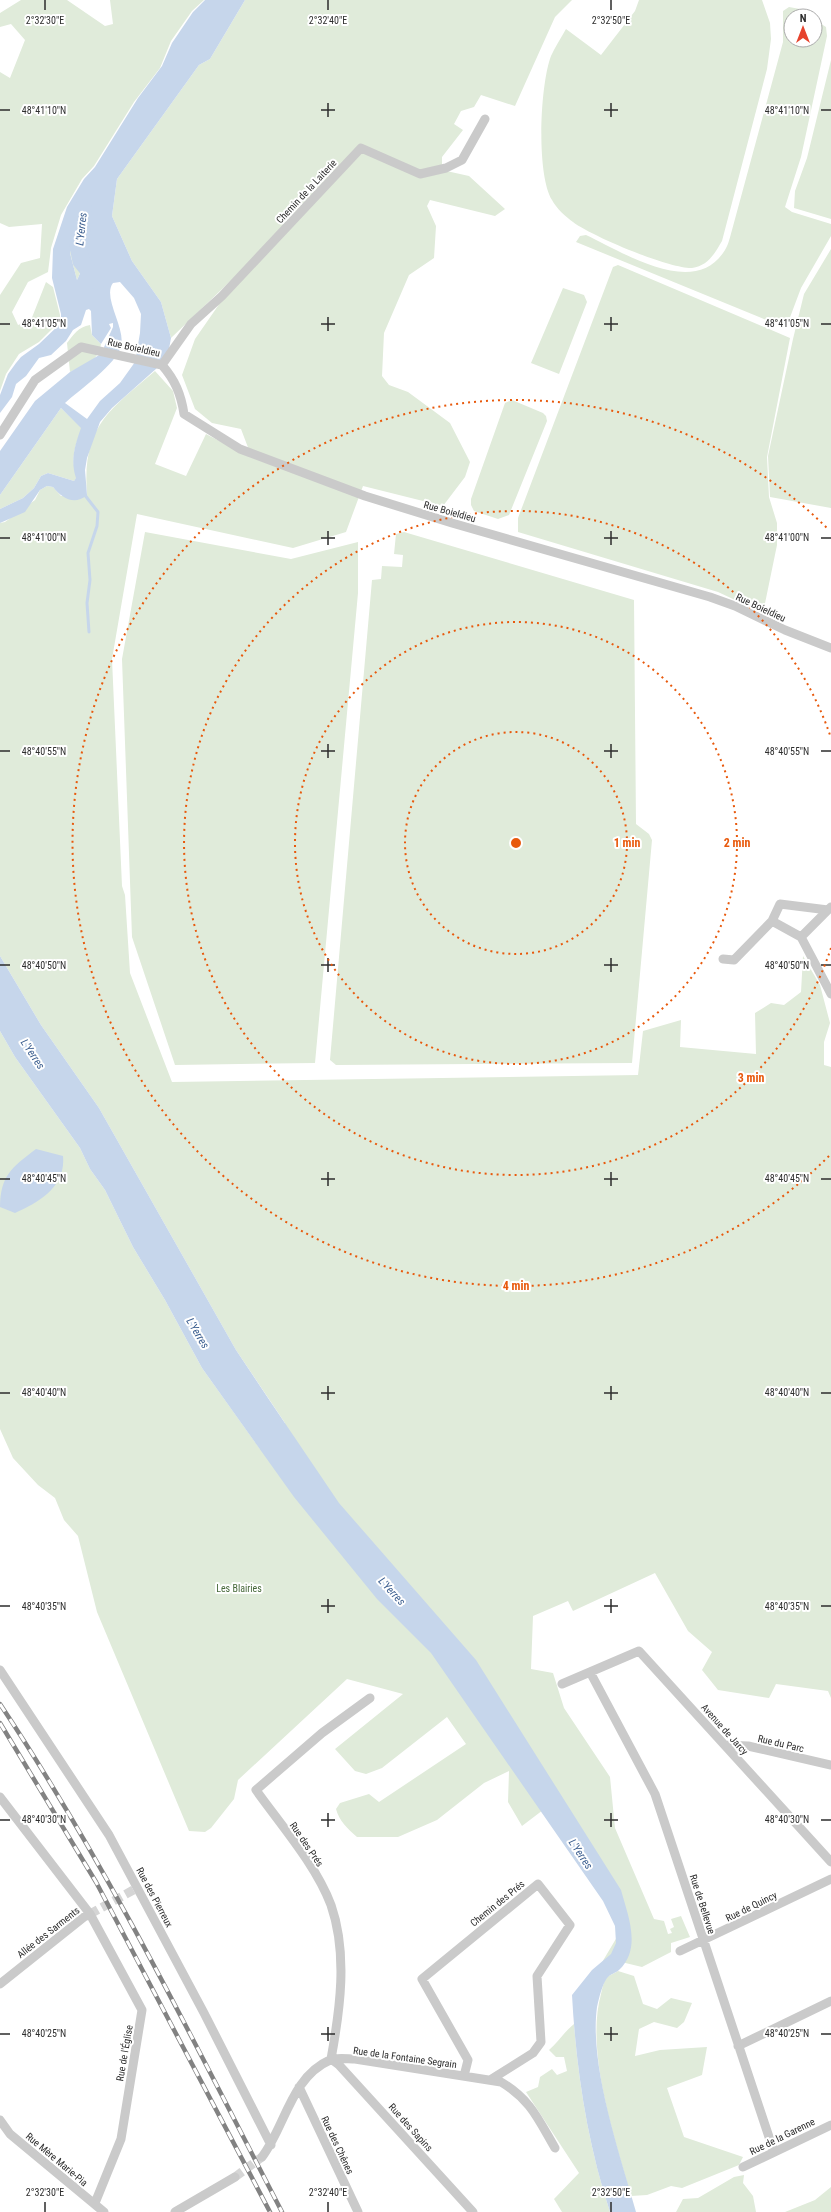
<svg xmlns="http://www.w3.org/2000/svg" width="831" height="2212" viewBox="0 0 831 2212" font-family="'Roboto Condensed',sans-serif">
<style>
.green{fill:#e0ebda}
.water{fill:#c6d6eb;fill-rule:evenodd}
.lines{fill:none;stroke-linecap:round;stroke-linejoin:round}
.stream{stroke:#c6d6eb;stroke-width:3}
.river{stroke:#c6d6eb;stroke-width:17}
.street-tunnel{stroke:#d5d5d5;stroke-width:9;stroke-dasharray:9 4.5;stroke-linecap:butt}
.street{stroke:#cacaca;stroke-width:9}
.rail-casing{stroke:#828282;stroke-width:4.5}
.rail{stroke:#fff;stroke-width:3;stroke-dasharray:9;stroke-linecap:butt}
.ticks{fill:none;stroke:#2d2d2d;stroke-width:1.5}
.ring{fill:none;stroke:#e8590c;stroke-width:2;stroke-dasharray:2 4}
.labels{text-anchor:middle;stroke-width:4;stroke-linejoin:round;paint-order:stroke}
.street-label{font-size:10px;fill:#2d2d2d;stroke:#fff}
.park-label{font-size:10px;fill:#47693a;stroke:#fff}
.water-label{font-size:11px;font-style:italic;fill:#3b5e8f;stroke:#fff}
.ticks-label{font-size:10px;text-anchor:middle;fill:#2d2d2d;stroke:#fff;stroke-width:4;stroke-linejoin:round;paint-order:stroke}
.centre{fill:#e8590c;stroke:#fff;stroke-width:2}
.ring-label{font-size:12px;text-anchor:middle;font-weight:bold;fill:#e8590c;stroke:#fff;stroke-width:4;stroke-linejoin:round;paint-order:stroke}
</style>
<rect width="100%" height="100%" fill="#fff"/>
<path class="green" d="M21 0H67L105 26 113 24 110 0H204L192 11 171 41 160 68 134 102 94 166 82 179 61 215 51 248 48 272 28 282 12 312 18 325 31 320 46 282 53 287 60 315V321L39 342 19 354 6 374 0 391V295L21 263 40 258 42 224 9 227 0 223V72L10 78 25 40 11 24 0 27V13Z
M245 0H572L555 17 515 106 481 95 474 107 461 111 454 124 463 130 442 157V170L469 176 505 209 495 216 430 200 427 206 436 226 434 258 409 275 384 333 382 376 389 385 408 392 450 423 470 462 465 477 443 506 363 486 346 532 293 548 137 514 112 659 122 886 125 895 130 973 172 1082 638 1075 643 1031 681 1020 680 1047 756 1054 755 1013 771 1003 784 1005 801 992 803 956 820 985 830 1023 824 1042V1065L831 1067V1698L828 1691 776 1684 769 1698 718 1690 702 1670 712 1652 688 1631 655 1573 573 1611 568 1601 533 1616 531 1669 553 1673 564 1708 610 1777 615 1828 654 1919 664 1921 668 1934 672 1933 670 1929 674 1927 671 1919 681 1916 690 1937 671 1943V1952L642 1967 613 1960 601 1964 623 1927 543 1810 522 1826 508 1802 509 1771 484 1783 437 1820 398 1837H357C348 1829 339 1821 336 1809L340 1803 369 1794 379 1802 466 1744 447 1717 382 1768 366 1774 355 1771 335 1749 403 1694 347 1679 238 1780 234 1799 211 1828 205 1832 189 1831 97 1612 78 1536 64 1520 55 1498 38 1485 13 1458 0 1429V1031L15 1057 80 1148 90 1169 105 1190 133 1247 165 1300 202 1368 260 1449 285 1423 236 1350 99 1108 41 1025 0 956V523L5 522 35 500 40 490 47 486 53 487 61 496 87 495C82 427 107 412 155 371L173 391 177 408 155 464 186 476 206 434 252 458 241 429 212 423 195 409 182 375 195 339 245 267 171 338 161 302 132 261 112 216 117 179 199 65 210 59Z
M639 0H762L770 23 771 39 767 69 722 241C715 253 708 266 692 268 670 269 591 236 573 222 566 217 556 208 552 200 536 174 540 85 551 56 555 47 561 38 566 29L601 55 635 11Z
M789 7 800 9 810 16H791V40H815V20L826 27 827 36 801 157 785 207 792 212 831 224V236L801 288 786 328 576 242 580 236 586 235C621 251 692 298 723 253 728 247 730 237 732 230L783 42V11Z
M831 60V219L794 208 795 191 807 158Z
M80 224C83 242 86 263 77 280L70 253Z
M831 249V508L770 497 768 456 793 339 804 294Z
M618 265 790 338 767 457 769 497 777 523V545L763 613 718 592 518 532V518L613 267Z
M563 288 584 295 587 302 559 374 531 363Z
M90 325 92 335 101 344C98 362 85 365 70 372L67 343C74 334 78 327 90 325Z
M512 400 543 413 546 416 547 421 509 515 498 519 474 511 471 505V499L505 403Z
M61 408 82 428C75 445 70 460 77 477L74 481 48 473 41 476 34 488 23 498 0 509V495Z
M145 532 291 559 358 542V593L315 1063 175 1065 132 937 122 659Z
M404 532 634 600 636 824 649 834 652 840 632 1063 336 1065 330 1060 372 580 381 579 382 566 402 567 403 555 394 554 396 534Z
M618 1971 634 1976 643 2004 657 2009 671 1998 692 2003 684 2022 677 2028 654 2022 639 2029 635 2056 660 2050 707 2047 702 2075 667 2088 684 2137 743 2157 739 2165 682 2188 671 2186 647 2195 631 2196C615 2139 585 2052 601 1994 602 1989 604 1980 607 1977 610 1975 615 1973 618 1971Z
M574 2024C579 2088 590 2151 610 2212H562L554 2199 579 2173 526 2092 538 2087 540 2077 552 2069 557 2075 567 2071 564 2057H556L549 2050C559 2041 564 2032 574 2024Z
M744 2175 743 2183 753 2196 756 2212H676L683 2199 698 2198 734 2177Z
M831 2187V2212H785L815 2200Z"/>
<path class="water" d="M205 0H245L210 59 199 65 117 179 112 216 132 261 161 302 171 338 169 349 157 368 112 408 100 422 87 458 85 470 87 495C74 506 62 498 53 487L47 486 40 490 25 512 0 523V509L23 498 34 488 41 476 48 473 74 481 76 478C70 460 75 445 81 428L61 408 0 495V451L35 401 70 372 101 354 113 327V323L109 324 111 328 101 344 92 335 91 311 89 309 86 310 81 325 73 330 66 341 51 355 39 358 26 376 16 384 12 397 0 413V395L8 374 16 363 21 357 39 344 61 323V314L52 278 53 249 67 207 84 179 95 167 138 98 162 66 172 43 193 12ZM80 225C83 242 86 264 77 280L70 253ZM120 282 134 298 141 314 140 333 135 362 120 383 100 401 87 419 65 403C79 390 117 364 121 346 126 328 102 297 113 283Z
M0 956 41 1025 99 1108 236 1350 270 1401 339 1503 476 1660 621 1890C628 1916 642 1948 619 1970 616 1973 610 1974 607 1978 602 1985 599 1998 597 2007 589 2066 620 2154 636 2212H610C587 2142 576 2069 572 1995L592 1970 611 1954 616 1943 615 1926 603 1901 431 1653 377 1599 294 1497 202 1368 165 1300 133 1247 105 1190 90 1169 80 1148 15 1057 0 1031Z
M36 1149 63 1156C66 1187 39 1202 15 1213L0 1207C0 1176 12 1167 36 1149Z"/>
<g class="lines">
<path class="stream" d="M84 494 98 512 97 526 88 553 90 580 87 603 89 632"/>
<path class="river" d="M83 208 82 229 78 246 81 261 97 281"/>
<path class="street-tunnel" d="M90 1914 137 1888
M235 2177 262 2157"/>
<path class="street" d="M162 365 191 324 222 296 361 148 420 174 446 168 462 160 485 119
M0 435 35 380 81 347 162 365C175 380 181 394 184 414L240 449 365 496 452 523 710 597 735 606 785 630 831 648
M828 910 801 937 831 994
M772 921 801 937
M723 959 734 960 772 921 780 904 828 910 831 907
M0 1670 109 1835 204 2013 271 2145
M590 1672 655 1794 774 2152
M562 1684 639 1651 831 1862
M725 1745 748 1746 831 1765
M0 1797 90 1914 142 2010 121 2139 95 2203
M680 1951 831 1879
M0 1984 84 1917 90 1914
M738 2046 831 2001
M331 2059C340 2010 348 1954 331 1905 316 1865 281 1825 256 1790L322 1733 370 1698
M331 2059 339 2065 473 2212
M464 2076 468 2060 422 1979 538 1884 570 1925 537 1976 541 2042 533 2053 490 2080
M299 2087 358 2212
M0 2120 10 2134 104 2212
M262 2157C285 2127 291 2077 330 2060 336 2057 348 2059 355 2059L501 2082C531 2100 538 2119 555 2148
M743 2167 831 2125
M175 2212 235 2177"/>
<defs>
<path id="rail" d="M0 1704C107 1865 193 2040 282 2212
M0 1723 96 1882 270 2212"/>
</defs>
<use href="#rail" class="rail-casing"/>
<use href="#rail" class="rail"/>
</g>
<path class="ticks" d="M45 0V10M328 0V10M611 0V10M328 103V117M611 103V117M0 110H10M321 110H335M604 110H618M821 110H831M328 317V331M611 317V331M0 324H10M321 324H335M604 324H618M821 324H831M328 531V545M611 531V545M0 538H10M321 538H335M604 538H618M821 538H831M328 744V758M611 744V758M0 751H10M321 751H335M604 751H618M821 751H831M328 958V972M611 958V972M0 965H10M321 965H335M604 965H618M821 965H831M328 1172V1186M611 1172V1186M0 1179H10M321 1179H335M604 1179H618M821 1179H831M328 1386V1400M611 1386V1400M0 1393H10M321 1393H335M604 1393H618M821 1393H831M328 1599V1613M611 1599V1613M0 1606H10M321 1606H335M604 1606H618M821 1606H831M328 1813V1827M611 1813V1827M0 1820H10M321 1820H335M604 1820H618M821 1820H831M328 2027V2041M611 2027V2041M0 2034H10M321 2034H335M604 2034H618M821 2034H831M45 2202V2212M328 2202V2212M611 2202V2212"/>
<g class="ring">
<circle cx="516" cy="843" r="111"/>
<circle cx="516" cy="843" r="221"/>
<path d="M831 948A332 332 0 1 1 831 738"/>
<path d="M829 1156A443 443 0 1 1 829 530"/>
</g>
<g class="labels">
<g class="street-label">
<text transform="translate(306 191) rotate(-47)" y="4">Chemin de la Laiterie</text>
<text transform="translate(134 347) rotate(13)" y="4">Rue Boieldieu</text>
<text transform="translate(450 511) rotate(16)" y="4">Rue Boieldieu</text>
<text transform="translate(761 607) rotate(25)" y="4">Rue Boieldieu</text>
<text transform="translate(725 1729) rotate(48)" y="4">Avenue de Jarcy</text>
<text transform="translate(781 1743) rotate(13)" y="4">Rue du Parc</text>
<text transform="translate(307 1844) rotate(56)" y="4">Rue des Prés</text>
<text transform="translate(155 1897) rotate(62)" y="4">Rue des Pierreux</text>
<text transform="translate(497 1903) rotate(-39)" y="4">Chemin des Prés</text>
<text transform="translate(703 1904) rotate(72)" y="4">Rue de Bellevue</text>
<text transform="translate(751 1906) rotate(-26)" y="4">Rue de Quincy</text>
<text transform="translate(48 1932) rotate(-38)" y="4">Allée des Sarments</text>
<text transform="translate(124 2053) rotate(-80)" y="4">Rue de l'Église</text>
<text transform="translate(405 2057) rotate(8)" y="4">Rue de la Fontaine Segrain</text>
<text transform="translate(411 2127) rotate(48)" y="4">Rue des Sapins</text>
<text transform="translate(782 2136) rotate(-26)" y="4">Rue de la Garenne</text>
<text transform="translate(338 2145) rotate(65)" y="4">Rue des Chênes</text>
<text transform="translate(57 2159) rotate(40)" y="4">Rue Mère Marie-Pia</text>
</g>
<g class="park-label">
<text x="239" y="1592">Les Blairies</text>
</g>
<g class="water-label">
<text transform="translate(81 229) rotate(-84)" y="4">L'Yerres</text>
<text transform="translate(33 1054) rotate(56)" y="4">L'Yerres</text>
<text transform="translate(198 1333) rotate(59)" y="4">L'Yerres</text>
<text transform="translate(392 1591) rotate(47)" y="4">L'Yerres</text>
<text transform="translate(581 1854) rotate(56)" y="4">L'Yerres</text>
</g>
</g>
<g class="ticks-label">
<text x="45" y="24">2°32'30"E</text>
<text x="328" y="24">2°32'40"E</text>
<text x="611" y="24">2°32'50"E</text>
<text x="44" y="114">48°41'10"N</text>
<text x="787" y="114">48°41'10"N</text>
<text x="44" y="327">48°41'05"N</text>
<text x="787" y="327">48°41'05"N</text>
<text x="44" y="541">48°41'00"N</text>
<text x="787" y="541">48°41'00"N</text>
<text x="44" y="755">48°40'55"N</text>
<text x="787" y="755">48°40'55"N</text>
<text x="44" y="969">48°40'50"N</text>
<text x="787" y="969">48°40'50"N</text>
<text x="44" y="1182">48°40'45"N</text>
<text x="787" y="1182">48°40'45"N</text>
<text x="44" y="1396">48°40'40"N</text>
<text x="787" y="1396">48°40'40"N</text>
<text x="44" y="1610">48°40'35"N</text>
<text x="787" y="1610">48°40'35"N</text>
<text x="44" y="1823">48°40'30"N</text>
<text x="787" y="1823">48°40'30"N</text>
<text x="44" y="2037">48°40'25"N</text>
<text x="787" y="2037">48°40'25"N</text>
<text x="45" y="2196">2°32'30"E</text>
<text x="328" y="2196">2°32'40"E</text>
<text x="611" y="2196">2°32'50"E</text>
</g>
<circle cx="516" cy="843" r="6" class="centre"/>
<g class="ring-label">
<text x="627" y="847">1 min</text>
<text x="737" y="847">2 min</text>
<text x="751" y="1082">3 min</text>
<text x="516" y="1290">4 min</text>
</g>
<g transform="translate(803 28)"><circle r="19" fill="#ffffff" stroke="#ababab"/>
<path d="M0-3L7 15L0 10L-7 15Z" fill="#e6432d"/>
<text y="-6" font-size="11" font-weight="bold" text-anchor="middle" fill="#2d2d2d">N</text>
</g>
</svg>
